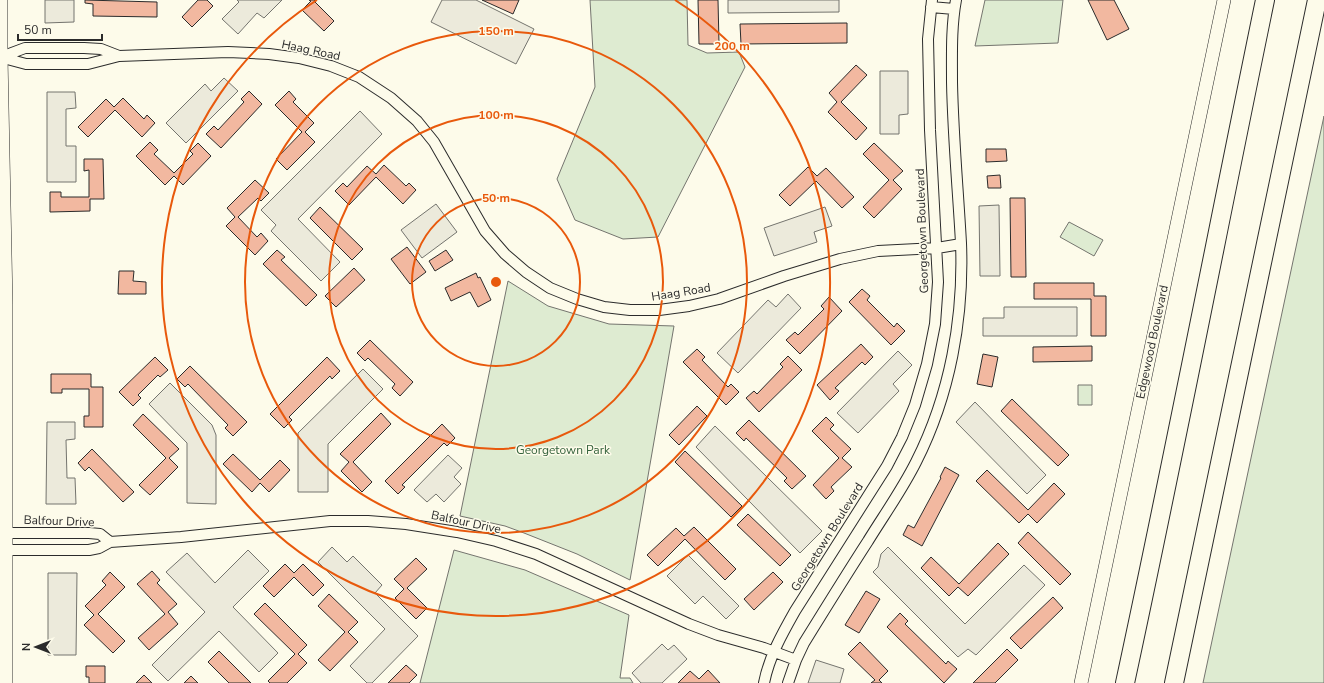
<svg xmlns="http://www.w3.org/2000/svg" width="1324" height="683" viewBox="0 0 1324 683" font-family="'Nunito Sans',sans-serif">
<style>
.green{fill:#deebd1;stroke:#74746e}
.parking{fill:#eceadb;stroke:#74746e}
.building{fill:#f2b8a0;stroke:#2b2b2b}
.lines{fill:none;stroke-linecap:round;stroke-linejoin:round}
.minor-casing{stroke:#2b2b2b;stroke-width:12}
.tertiary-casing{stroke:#2b2b2b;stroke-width:14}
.motorway-casing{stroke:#2b2b2b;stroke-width:20}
.minor{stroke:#fdfbea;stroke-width:10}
.tertiary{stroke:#fdfbea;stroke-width:13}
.motorway{stroke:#fdfbea;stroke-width:18}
.ring{fill:none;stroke:#e8590c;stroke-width:2}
.labels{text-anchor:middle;stroke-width:3;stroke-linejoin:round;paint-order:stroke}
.street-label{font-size:12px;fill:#2b2b2b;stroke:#fdfbea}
.park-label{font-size:12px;fill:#34623c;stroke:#fdfbea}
.centre{fill:#e8590c;stroke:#fdfbea;stroke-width:2}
.ring-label{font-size:12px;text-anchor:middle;font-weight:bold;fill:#e8590c;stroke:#fdfbea;stroke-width:3;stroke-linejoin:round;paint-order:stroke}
</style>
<rect width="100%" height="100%" fill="#fdfbea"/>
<path class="green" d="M590 0H687L688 45 707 53 739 52 745 67 658 237 623 239 575 220 557 179 595 87Z
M985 0H1063L1058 43 975 46Z
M1324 116V683H1203Z
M1069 222 1103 240 1094 256 1060 237Z
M508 281 548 306 609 324 674 326 630 580 577 554 524 533 505 526 460 516Z
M1078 385H1092V405H1078Z
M454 550 525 570 629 615 620 678H630L633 683H420Z"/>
<path class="parking" d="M45 0H74V22L45 23Z
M237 0H282L264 18 257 13 238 34 222 19 239 2Z
M442 0H476L534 29 516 64 431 22Z
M728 0H839V12L728 13Z
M880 71H908V114L899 115V134H880Z
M224 78 238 91 186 143 166 123 205 84 211 91Z
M47 92H75L76 108 66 109V146H76V182H47Z
M360 111 382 134 298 219 340 262 321 281 271 231 276 225 261 210Z
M436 204 457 232 422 258 401 230Z
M999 205 1000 276H980L979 206Z
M825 207 832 226 814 232 817 242 774 256 764 228Z
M788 294 801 308 738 373 717 353 768 300 776 307Z
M1004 307H1077V336H983V318H1004Z
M898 351 912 365 893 384 899 391 858 433 837 413Z
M363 369 383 389 328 444V492H298V433Z
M170 383 212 425 216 435V504L187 503V443L149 404Z
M975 402 1046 475 1027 494 956 422Z
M47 422H75V439L66 440 67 478H75L76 504H46Z
M715 426 822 531 800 553 696 447Z
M448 455 462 468 454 477 461 484 444 502 436 494 427 502 414 490Z
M332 547 347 562 353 556 382 585 375 593 418 636 372 683H367L350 666 385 629 318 562Z
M888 547 965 624 1024 565 1045 585 976 655 968 649 958 657 873 572 878 567 881 554Z
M248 550 269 571 233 607 278 653 259 672 219 631 168 681 152 665 205 612 166 572 187 553 215 583Z
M688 555 739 606 726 619 703 596 695 604 667 576Z
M48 573H77L76 655H48Z
M662 644 668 650 674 645 687 659 662 683H641L632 673Z
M816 660 844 669 840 683H808Z"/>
<path class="building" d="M85 0 157 2V17L93 16V4L85 3Z
M198 0H207L213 6 192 27 182 17Z
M309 0H315L314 1 334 21 324 31 302 10 311 1Z
M482 0H519L513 14Z
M698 0H718L719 44H699Z
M1088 0H1114L1129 29 1107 40Z
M847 23V43L741 44 740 24Z
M856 65 867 75 841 102 867 128 856 140 828 112 837 102 829 93Z
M249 91 262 104 221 148 206 134 214 126 218 130 244 102 241 99Z
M289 91 296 99 293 102 314 123 305 132 315 142 287 170 276 159 302 132 275 105Z
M123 98 144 119 147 115 155 123 142 137 115 110 88 137 78 127 106 99 114 107Z
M150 142 158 150 154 154 174 173 193 154 190 151 198 143 211 156 183 185 174 176 165 185 136 156Z
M874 143 903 171 893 180 902 189 874 218 863 207 889 180 863 154Z
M986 149H1006L1007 161 986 162Z
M84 159H103L104 199H90V211L50 212V192H61V197H89V170L84 171Z
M384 165 406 186 409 183 416 190 403 204 376 177 349 205 335 191 343 183 347 187 367 166 376 174Z
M808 167 817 176 826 168 854 197 842 208 816 181 790 206 779 195Z
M1000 175 1001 188H988L987 176Z
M255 180 269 193 261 201 258 198 238 217 257 237 261 233 268 241 255 255 226 226 235 217 227 208Z
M1010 198H1025L1026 277H1011Z
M320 207 363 249 352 260 310 218Z
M407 247 426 272 410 284 391 259Z
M277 250 285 257 281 260 317 295 306 306 263 264Z
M446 250 453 260 435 271 429 261Z
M354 268 365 280 336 307 325 296Z
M119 271H134L133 281 146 282V294H118Z
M476 273 478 278 480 277 491 300 478 307 470 292 451 301 445 288Z
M1034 283H1094V296H1106V336H1091V299H1034Z
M862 289 870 296 867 300 894 327 897 323 905 331 891 345 849 302Z
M829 297 842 311 800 354 786 340 795 332 798 335 824 309 821 306Z
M370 340 413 382 400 396 392 388 395 384 368 358 365 361 357 353Z
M861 344 873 357 865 365 862 362 835 388 839 391 830 400 817 385Z
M1092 346V361L1033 362V347Z
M697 349 705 357 702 360 728 387 731 384 739 392 726 405 683 362Z
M983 354 998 357 992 387 977 384Z
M788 356 802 370 759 412 746 398 754 391 757 394 783 367 780 364Z
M155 357 168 370 160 377 158 375 138 395 141 398 133 406 119 392Z
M327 357 340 371 332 379 330 376 289 417 292 420 284 428 270 414Z
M190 366 247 422 233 436 225 428 228 425 188 384 185 387 177 379Z
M51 374H91V387H103V427H84V416H89V389H62V393H51Z
M1012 399 1069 455 1058 466 1001 411Z
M697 406 707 416 679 445 669 435Z
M381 413 391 424 353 462 372 482 362 492 341 471 349 462 340 454Z
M143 414 179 449 169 458 178 467 150 495 139 485 166 458 133 425Z
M826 417 834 425 830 429 851 449 842 458 852 467 831 487 834 491 826 499 813 485 839 458 812 431Z
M749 420 806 476 792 489 784 481 787 478 746 438 744 441 736 433Z
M442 424 455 438 447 446 444 443 402 485 405 487 398 494 385 481Z
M92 449 134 492 123 502 89 467 85 471 78 463Z
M685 451 742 506 731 517 675 462Z
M233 454 260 480 280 460 290 470 269 492 260 483 252 492 223 464Z
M945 467 959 475 922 546 903 535 908 525 914 528 941 478 940 477Z
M987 470 1028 510 1054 483 1065 494 1037 523 1028 514 1019 523 976 481Z
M748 514 791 555 780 566 737 525Z
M694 527 736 569 725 580 685 539 658 566 647 555 676 528 684 536Z
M1028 532 1071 574 1060 585 1018 543Z
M998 543 1009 554 968 596 958 587 949 596 921 568 931 557 959 584Z
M416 558 427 569 407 588 427 608 416 619 395 598 404 589 394 579Z
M285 564 294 573 303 564 324 585 313 596 294 577 274 597 263 586Z
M152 571 160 580 157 583 177 604 168 612 178 624 149 650 138 638 165 614 137 584Z
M110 572 125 587 98 614 125 641 113 653 84 625 94 615 85 606 106 585 102 581Z
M773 572 783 582 754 610 744 599Z
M866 591 880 599 859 633 845 625Z
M329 594 358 622 348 632 358 642 330 671 318 660 345 632 318 606Z
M1053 597 1063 608 1021 649 1010 638Z
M265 603 307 645 298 654 307 663 287 683H270L268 681 295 654 254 614Z
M900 613 908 621 905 624 946 664 948 661 957 669 944 683 887 627Z
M860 642 888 671 879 680 882 683H871L875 680 848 654Z
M1007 649 1018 660 995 683H973Z
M219 651 251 683H229L208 662Z
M406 665 417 675 409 683H388Z
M86 666H105V683H89V677H86Z
M708 670 720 683H678L690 671 699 679Z
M144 675 152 683H136Z
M191 676 198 683H184Z"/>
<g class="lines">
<defs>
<path id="minor" d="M931 7 954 9
M0 57 26 64H88L119 56 228 52 269 54 299 58 331 66 359 77 391 98 417 121 434 142 485 231 505 254 526 272 550 288 577 299 604 307 630 310H659L689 306 719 299 784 276 840 259 878 251 937 248 961 244
M1 57 25 48H84L101 49 119 56
M6 533H89L100 534 110 542
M6 550H89L99 548 110 542 181 537 330 521H368L406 524 457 532 496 541 536 554 689 624 718 635 764 648 796 660
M764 683C769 657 782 634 795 611L887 466 902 437 915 405 927 364 935 324 938 282 930 130 928 39 932 0
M788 683 796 660 804 643C825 609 846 575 868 541 884 515 902 490 916 462 950 395 964 318 961 243 958 189 953 136 952 82 952 55 951 27 956 0"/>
<path id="tertiary" d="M1 0V57L6 304V683
M1081 683 1224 0"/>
<path id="motorway" d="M1125 683C1174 456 1218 228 1265 0
M1174 683 1317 0"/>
</defs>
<use href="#minor" class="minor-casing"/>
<use href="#tertiary" class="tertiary-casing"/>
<use href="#motorway" class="motorway-casing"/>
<use href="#minor" class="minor"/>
<use href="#tertiary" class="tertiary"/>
<use href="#motorway" class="motorway"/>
</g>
<g class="ring">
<circle cx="496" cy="282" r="84"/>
<circle cx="496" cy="282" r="167"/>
<circle cx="496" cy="282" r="251"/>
<path d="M675 0A334 334 0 1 1 317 0"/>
</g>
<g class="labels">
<g class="street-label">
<text transform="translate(311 50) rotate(12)" y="4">Haag Road</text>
<text transform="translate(922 231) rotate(-92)" y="4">Georgetown Boulevard</text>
<text transform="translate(681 292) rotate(-9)" y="4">Haag Road</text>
<text transform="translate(1152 342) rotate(-78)" y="4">Edgewood Boulevard</text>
<text transform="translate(59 521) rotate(2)" y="4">Balfour Drive</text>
<text transform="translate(466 522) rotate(12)" y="4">Balfour Drive</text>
<text transform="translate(827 537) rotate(-58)" y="4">Georgetown Boulevard</text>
</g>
<g class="park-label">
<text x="563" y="454">Georgetown Park</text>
</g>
</g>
<circle cx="496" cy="282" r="6" class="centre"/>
<g class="ring-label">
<text x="496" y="35">150 m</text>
<text x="732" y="50">200 m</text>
<text x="496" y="119">100 m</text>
<text x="496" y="202">50 m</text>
</g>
<g transform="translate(36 647) rotate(270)" stroke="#fdfbea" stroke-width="3" paint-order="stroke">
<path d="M0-3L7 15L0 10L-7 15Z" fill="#2b2b2b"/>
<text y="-6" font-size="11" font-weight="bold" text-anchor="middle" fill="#2b2b2b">N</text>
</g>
<path d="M18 34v6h84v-6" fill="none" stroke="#2b2b2b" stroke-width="2"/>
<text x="24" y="34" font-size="12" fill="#2b2b2b" stroke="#fdfbea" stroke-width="3" paint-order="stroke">50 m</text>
</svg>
